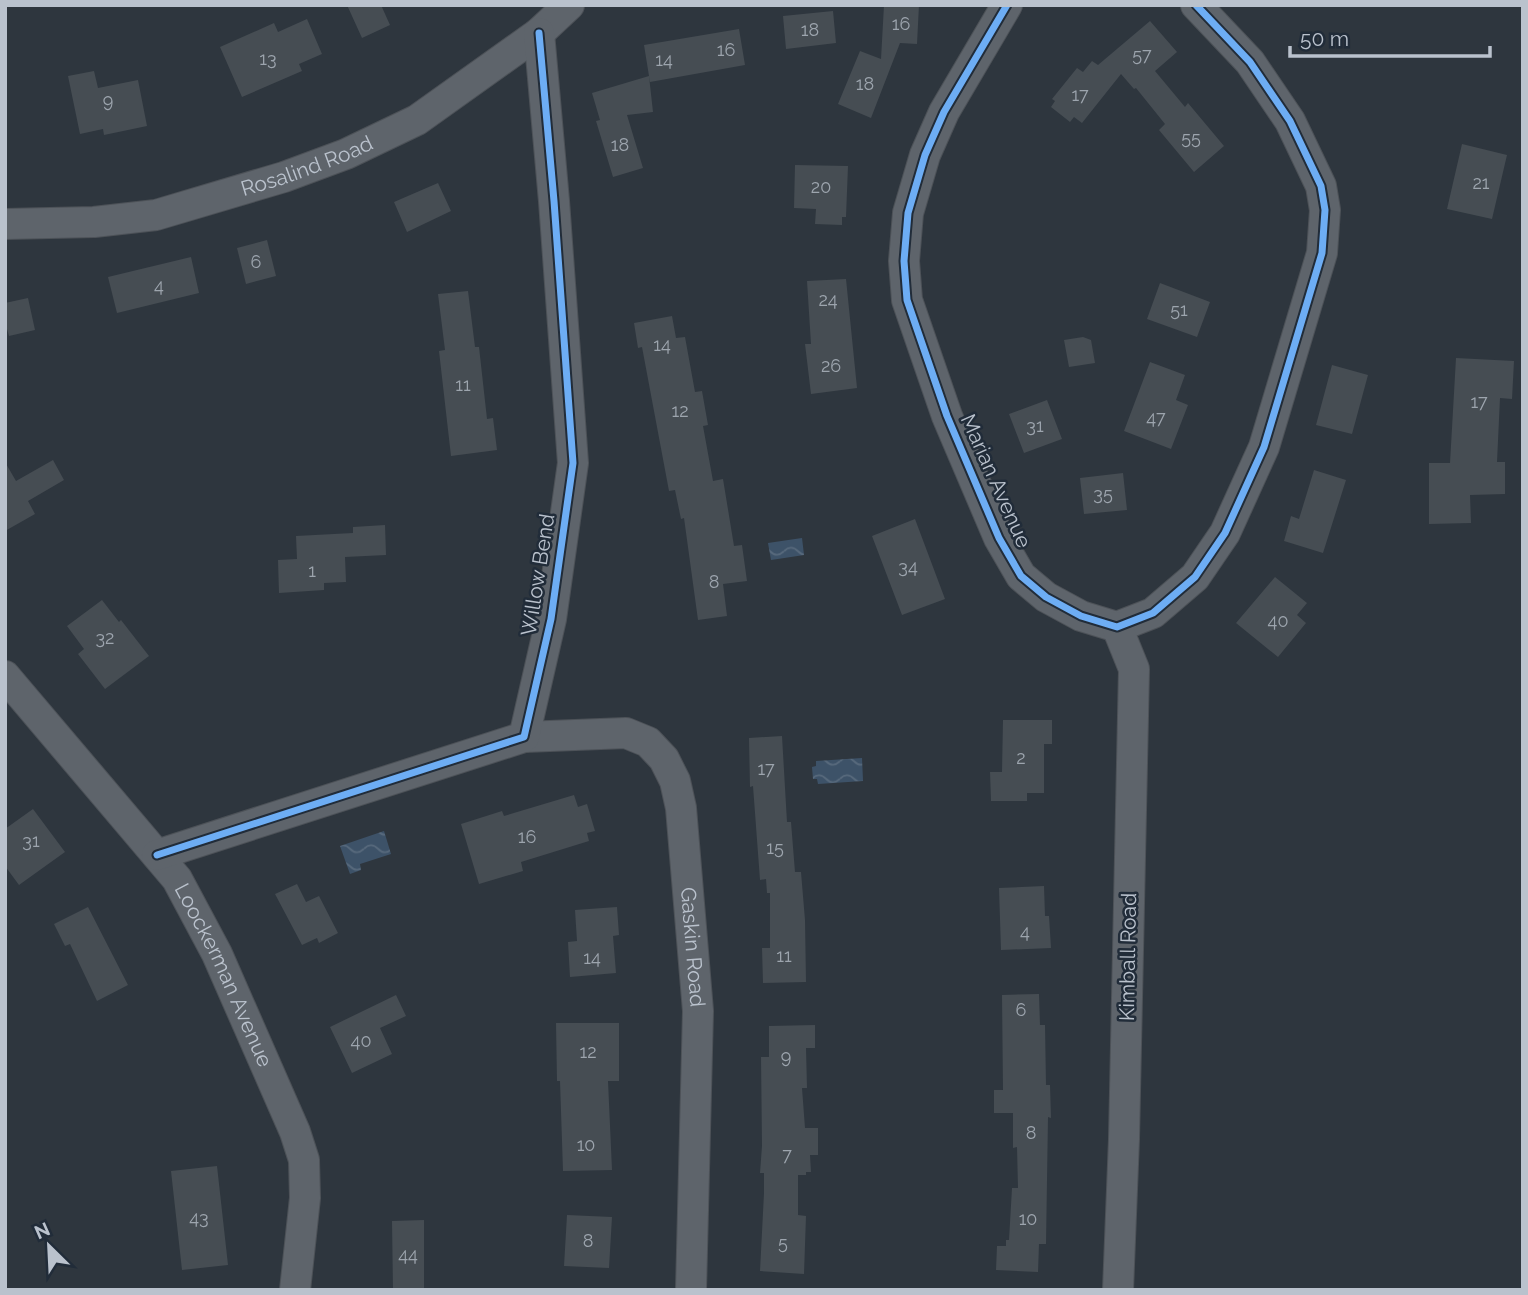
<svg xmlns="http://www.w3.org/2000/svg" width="1528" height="1295" viewBox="0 0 1528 1295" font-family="Raleway,sans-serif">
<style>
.water{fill:url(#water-waves)}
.building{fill:#464d53}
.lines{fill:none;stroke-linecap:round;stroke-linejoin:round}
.street-casing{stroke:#4d5258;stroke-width:32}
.street{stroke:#5e646b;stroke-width:30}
.cycleway-casing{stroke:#212c39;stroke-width:11}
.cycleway{stroke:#6dadf4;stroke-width:7}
.labels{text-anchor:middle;stroke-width:5;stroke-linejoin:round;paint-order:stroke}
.number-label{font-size:18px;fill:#9da5ae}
.street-label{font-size:21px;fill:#bac2cd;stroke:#212c39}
</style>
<defs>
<pattern id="water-waves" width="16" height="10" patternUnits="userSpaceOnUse" patternTransform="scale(1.75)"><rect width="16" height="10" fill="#3d5268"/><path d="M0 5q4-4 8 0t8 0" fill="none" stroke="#57697c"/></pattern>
</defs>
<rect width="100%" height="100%" fill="#2e363e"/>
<path class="water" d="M802 538 804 555 771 560 768 543Z
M862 758 863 781 818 784 817 779H813L812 767 816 766V761Z
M384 831 391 854 360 864 361 870 350 874 340 846Z"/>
<path class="building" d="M347 5H381L390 25 362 38Z
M884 5H919L917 44 900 43 871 118 838 104 860 51 881 59Z
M833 11 836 43 786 49 783 16Z
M307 19 322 54 299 64 302 71 242 97 220 47 274 23 278 32Z
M1150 21 1177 52 1155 71 1185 107 1188 103 1224 146 1194 172 1159 130 1165 124 1136 88 1134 89 1121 74 1082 123 1074 117 1070 122 1051 107 1055 101 1052 99 1077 68 1083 72 1092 61 1098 65Z
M739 29 745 65 650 82 649 76 653 112 627 115 643 168 613 177 596 121 600 120 592 93 649 76 644 45Z
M94 71 98 88 138 80 147 126 104 135 103 129 80 134 68 76Z
M1462 144 1507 155 1492 219 1447 209Z
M795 165 848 166 846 217H842V225L815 224 816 209 794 208Z
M438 183 451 211 407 232 394 202Z
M267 240 276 276 246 284 237 248Z
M191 257 199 293 117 313 108 277Z
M846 279 857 388 811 394 805 344H811L807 281Z
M1160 283 1210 302 1197 337 1147 319Z
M468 291 475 347H479L487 419 493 418 497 450 451 456 439 351 445 350 438 294Z
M28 298 35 330 9 336 5 322V303Z
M672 316 676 338 685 337 695 392 702 391 708 425 703 426 713 481 723 479 734 546 742 545 747 581 723 584 727 616 698 620 684 518 681 519 675 490 669 491 642 347 638 348 634 323Z
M1083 337 1091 340 1095 363 1069 367 1064 340Z
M1456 358 1514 361 1512 399 1500 398 1497 462H1505V494L1470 495 1471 523 1429 524V463H1450Z
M1150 362 1185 375 1176 400 1188 405 1171 449 1124 431Z
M1332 365 1368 375 1352 434 1316 425Z
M1047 400 1062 439 1024 453 1009 414Z
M53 460 64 480 28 501 35 514 5 531V462L16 481Z
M1314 470 1346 480 1323 553 1284 541 1291 516 1299 519Z
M1123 473 1127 510 1084 514 1080 478Z
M915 519 945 599 902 615 872 536Z
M385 525 386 555 345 557 346 582 324 583V590L279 593 278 560 297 559 296 536 353 533V527Z
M1275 577 1307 603 1297 615 1306 623 1278 657 1236 623Z
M102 600 119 622 121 620 149 656 105 689 78 654 84 649 67 626Z
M1003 720H1052V744H1044V793H1027V801H991L990 772H1002Z
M782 736 787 822H791L795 872H801L805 920 806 982 763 983 762 948H770V893H767L766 879 760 880 753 786 750 787 749 738Z
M574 795 578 807 587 804 595 831 587 833 589 841 521 862 523 871 479 884 461 824 502 811 504 816Z
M33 809 65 852 19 885 5 866V829Z
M297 884 306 902 319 896 338 933 319 943 317 938 302 945 275 894Z
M1044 886 1045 916H1049L1051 948 1001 950 999 888Z
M88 907 128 985 97 1001 70 944 65 946 54 924Z
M617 907 619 935 613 936 616 973 570 977 568 942 577 941 575 910Z
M1039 994 1040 1025H1045L1046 1085H1050L1051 1118 1048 1117 1046 1244H1039L1038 1272 996 1270 997 1246H1006V1240H1009L1012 1188H1018L1017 1147 1013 1148V1113H994V1090H1003L1002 995Z
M396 995 406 1016 380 1028 392 1054 352 1073 330 1027Z
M556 1023H619V1081H608L612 1170 563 1171 560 1081H557Z
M815 1025V1048H806L807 1088H802L805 1128H818V1155H810L811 1172H806V1175H798V1215L806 1216 804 1274 760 1271 764 1193V1173H760L762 1146 761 1057H769V1026Z
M217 1166 228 1265 182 1270 171 1171Z
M567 1215 612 1217 609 1268 564 1266Z
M424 1220V1290H393L392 1221Z"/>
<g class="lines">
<defs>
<g id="street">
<path d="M1007 5 944 112 925 155 908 213 904 261 907 300 947 416 999 538 1021 576 1046 597 1081 616 1117 627 1153 613 1195 577 1225 533 1264 447 1322 253 1325 210 1321 186 1290 121 1250 62 1196 5"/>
<path id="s1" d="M5 224 94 222 156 215 284 177 346 154 417 120 539 33 569 5"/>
<path d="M1117 627 1134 669 1124 1139 1118 1290"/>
<path id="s2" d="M5 676 177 879 217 954 295 1132 304 1160 305 1198 295 1290"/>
<path id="s3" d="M524 737 626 733 648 742 664 759 675 781 681 808 698 1011 691 1290"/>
<path d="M157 855 524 737 551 619 573 463 554 201 539 33"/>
</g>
</defs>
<use href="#street" class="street-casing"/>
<use href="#street" class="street"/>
<defs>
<path id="cycleway" d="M1007 5 944 112 925 155 908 213 904 261 907 300 947 416 999 538 1021 576 1046 597 1081 616 1117 627 1153 613 1195 577 1225 533 1264 447 1322 253 1325 210 1321 186 1290 121 1250 62 1196 5
M157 855 524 737 551 619 573 463 554 201 539 33"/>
</defs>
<use href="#cycleway" class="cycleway-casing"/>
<use href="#cycleway" class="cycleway"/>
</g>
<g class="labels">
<g class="number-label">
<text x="901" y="30">16</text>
<text x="810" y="36">18</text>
<text x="726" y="56">16</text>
<text x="1142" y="61">57</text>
<text x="268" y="65">13</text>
<text x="664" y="66">14</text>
<text x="865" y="90">18</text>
<text x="1080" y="101">17</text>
<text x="108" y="107">9</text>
<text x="1191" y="144">55</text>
<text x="620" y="151">18</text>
<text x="1481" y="189">21</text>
<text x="821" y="193">20</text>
<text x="256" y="268">6</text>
<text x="159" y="292">4</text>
<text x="828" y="306">24</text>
<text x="1179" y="316">51</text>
<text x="662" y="351">14</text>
<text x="831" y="372">26</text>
<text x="463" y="391">11</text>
<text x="1479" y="408">17</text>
<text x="680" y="417">12</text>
<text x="1156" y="424">47</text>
<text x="1035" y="432">31</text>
<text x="1103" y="500">35</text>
<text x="908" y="573">34</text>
<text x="312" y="577">1</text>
<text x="714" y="588">8</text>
<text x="1278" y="627">40</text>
<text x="105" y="644">32</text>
<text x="1021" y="764">2</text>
<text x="766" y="775">17</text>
<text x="527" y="843">16</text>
<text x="31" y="847">31</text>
<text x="775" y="854">15</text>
<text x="1025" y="938">4</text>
<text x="784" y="962">11</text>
<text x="592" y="964">14</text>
<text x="1021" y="1016">6</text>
<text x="361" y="1047">40</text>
<text x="588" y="1058">12</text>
<text x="786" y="1063">9</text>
<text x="1031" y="1139">8</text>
<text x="586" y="1151">10</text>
<text x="787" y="1161">7</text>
<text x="199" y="1224">43</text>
<text x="1028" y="1225">10</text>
<text x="588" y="1247">8</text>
<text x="783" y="1249">5</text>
<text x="408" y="1261">44</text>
</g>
<g class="street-label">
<text dy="7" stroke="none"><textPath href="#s1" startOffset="310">Rosalind Road</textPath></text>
<text transform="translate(996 481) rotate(66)" y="7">Marian Avenue</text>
<text transform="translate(538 575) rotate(-81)" y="7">Willow Bend</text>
<text dy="7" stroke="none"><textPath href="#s3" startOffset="341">Gaskin Road</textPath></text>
<text transform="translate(1128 957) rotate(-89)" y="7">Kimball Road</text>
<text dy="7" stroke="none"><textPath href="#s2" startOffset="373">Loockerman Avenue</textPath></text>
</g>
</g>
<rect width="1528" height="1295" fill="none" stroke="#bac2cd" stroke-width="14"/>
<g transform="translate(49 1246) rotate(336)" stroke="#212c39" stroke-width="5" paint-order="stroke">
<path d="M0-5L12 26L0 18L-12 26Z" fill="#bac2cd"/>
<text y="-10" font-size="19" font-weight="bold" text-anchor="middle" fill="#bac2cd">N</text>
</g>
<path d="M1290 46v10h200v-10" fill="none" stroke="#bac2cd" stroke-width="3.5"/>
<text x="1300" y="46" font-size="21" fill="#bac2cd" stroke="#212c39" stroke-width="5" paint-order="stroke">50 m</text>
</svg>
